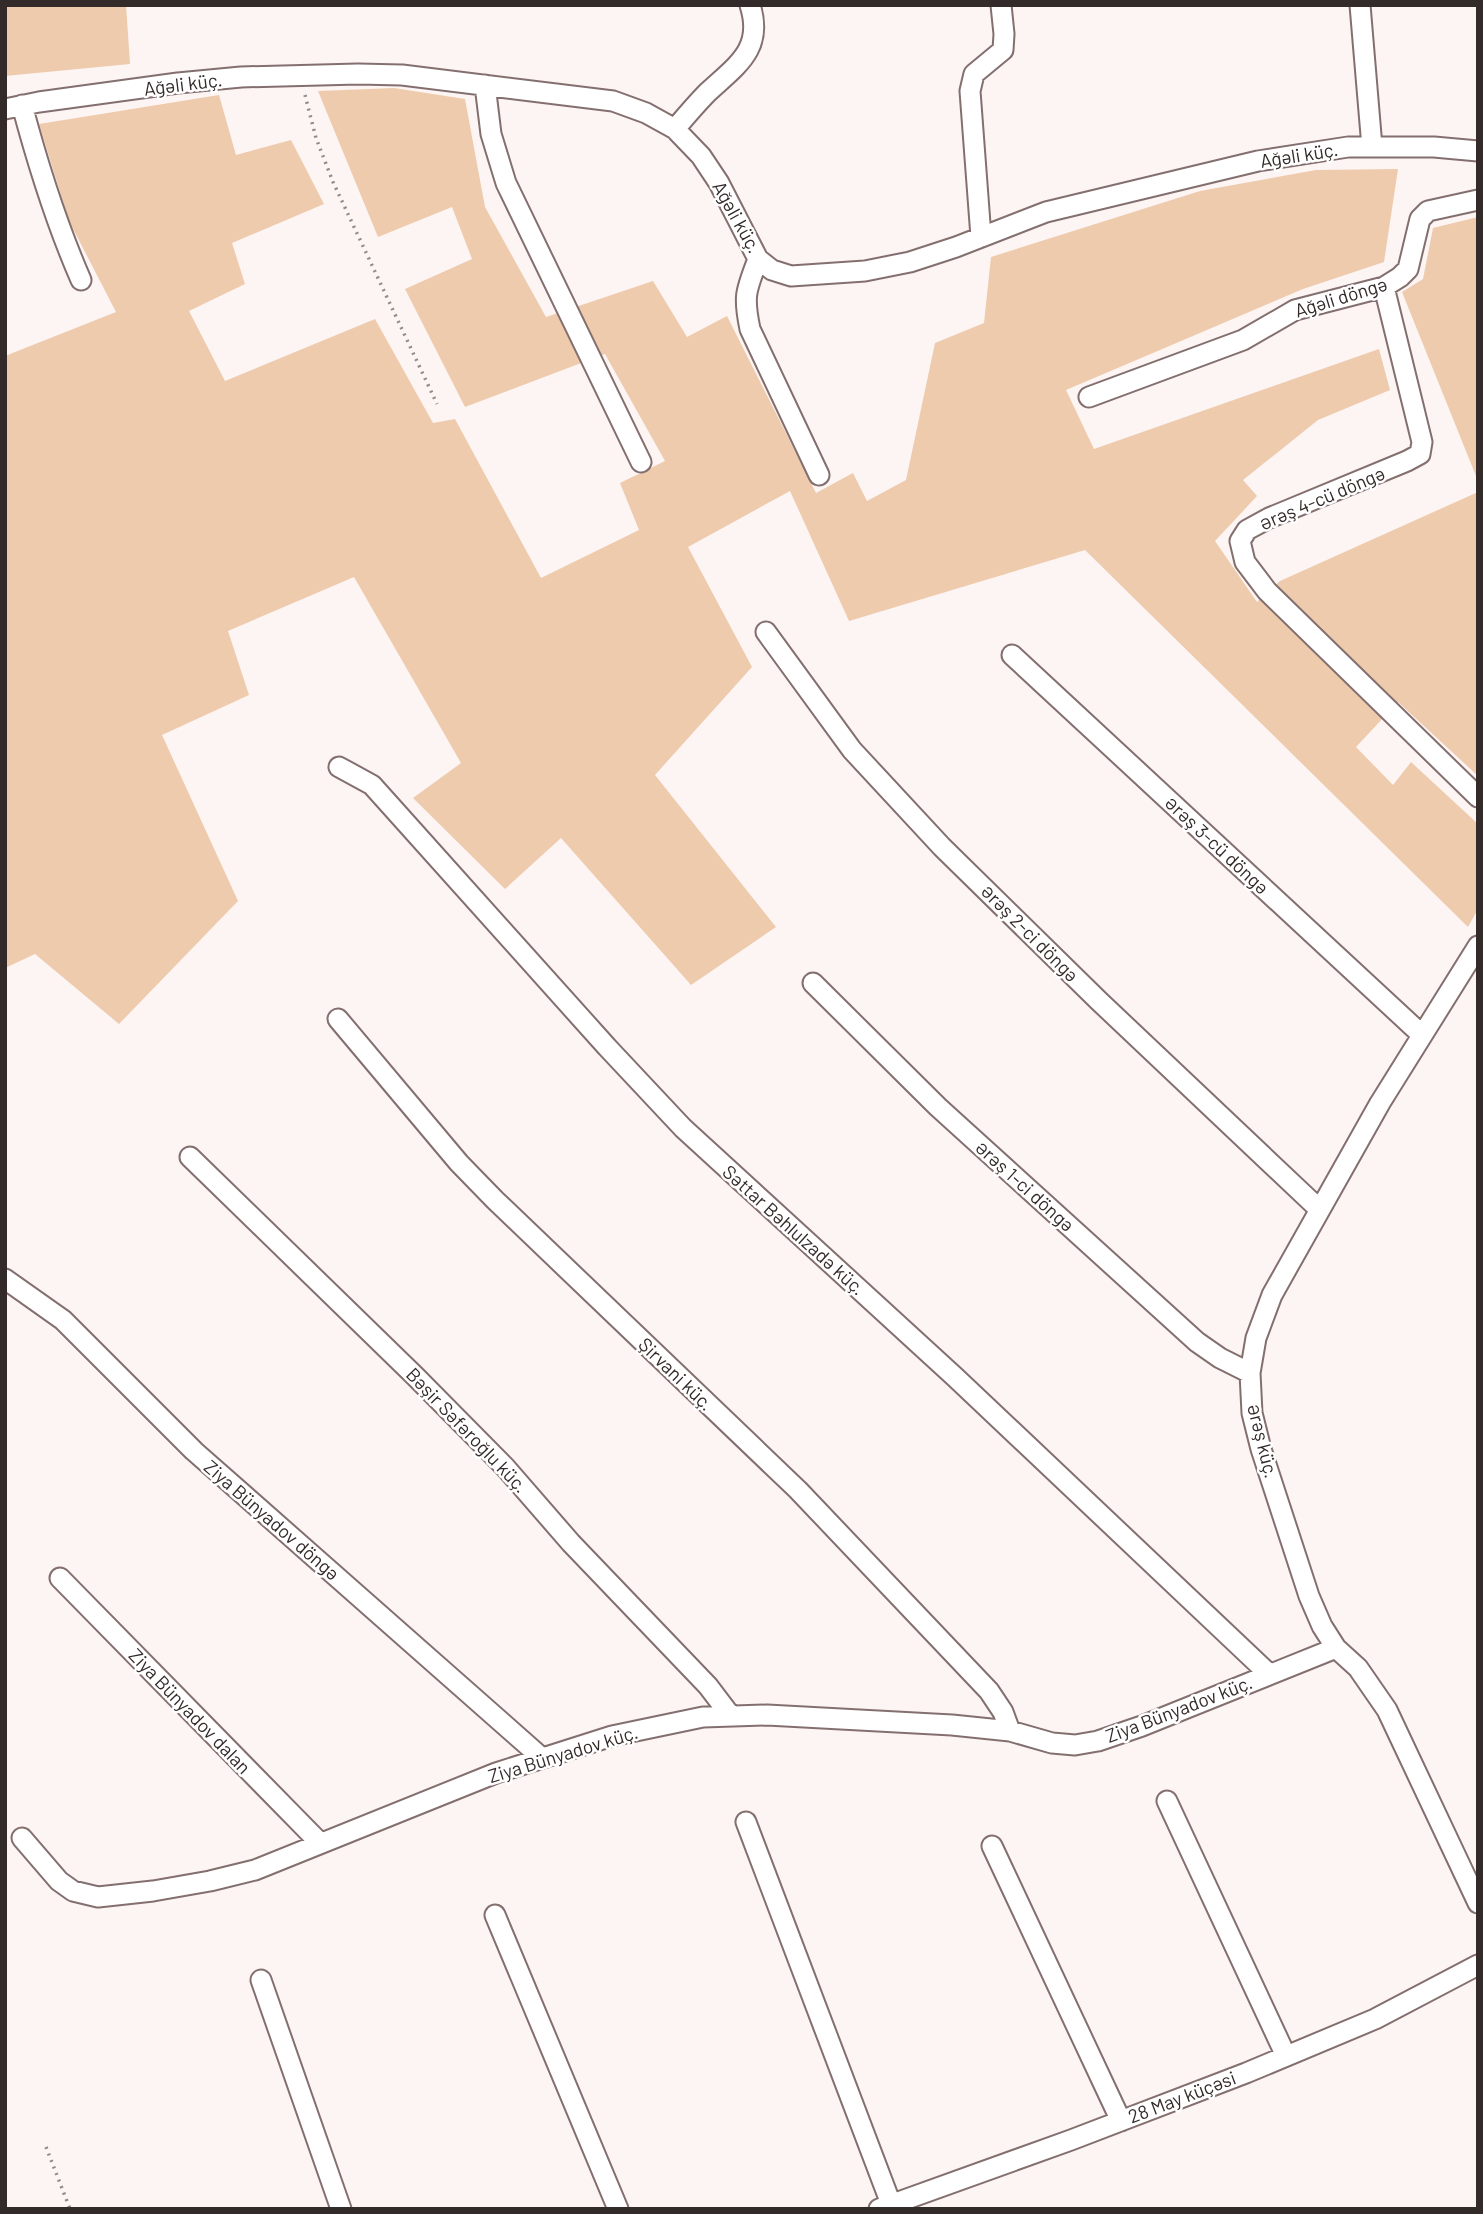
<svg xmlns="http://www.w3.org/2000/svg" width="1483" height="2214" viewBox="0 0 1483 2214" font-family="Barlow,sans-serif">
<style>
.green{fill:#eecbad}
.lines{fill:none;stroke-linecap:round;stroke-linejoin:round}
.street-casing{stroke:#846f6f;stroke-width:23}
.path{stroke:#938a8a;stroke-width:3.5;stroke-dasharray:2 5;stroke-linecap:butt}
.street{stroke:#fff;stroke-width:19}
.labels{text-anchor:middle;stroke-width:5;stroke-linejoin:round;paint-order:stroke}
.street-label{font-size:19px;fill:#332a2a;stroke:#fff}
</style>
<rect width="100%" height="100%" fill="#fdf4f4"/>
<path class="green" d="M5 5H126L130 64 5 76Z
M394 88 465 99 485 207 546 317 653 281 687 337 727 316 816 493 853 473 867 501 906 480 935 343 984 323 991 257 1200 191 1316 170 1398 169 1384 262 1303 289 1066 390 1094 449 1379 349 1390 390 1318 420 1243 480 1257 496 1215 541 1257 602 1280 581 1478 492V776L1398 702 1356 747 1393 785 1411 762 1478 824V909L1468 927 1085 550 849 621 790 491 688 547 752 667 655 775 776 927 691 985 561 838 505 889 413 798 461 763 354 577 228 631 249 695 162 735 238 901 119 1024 35 954 5 968V356L116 312 69 221 39 124 219 95 236 155 291 140 324 204 232 243 245 284 189 311 225 381 375 319 433 423 455 419 541 578 639 530 620 483 665 461 605 354 465 407 405 289 472 259 452 207 378 237 318 91Z
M1478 217V481L1402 292 1423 279 1433 228Z"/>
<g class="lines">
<defs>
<path id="street" d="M1360 5 1372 147
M485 85 491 134 506 183 641 462
M22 105C38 165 56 223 81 280
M5 109 39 102 178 83 241 77 358 74 402 75 613 101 646 113 675 129 701 156 719 183 758 259 772 270 791 276 865 271 910 262 956 247 1046 212 1258 161 1348 147H1434L1478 151
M675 129C686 116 696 104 708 92 737 65 764 49 750 5
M981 237 970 91 974 74 1003 50 1004 34 1001 5
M758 259C746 291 743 295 750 329L819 475
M1384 287 1422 442 1420 454 1407 461 1269 518 1247 530 1240 541 1245 562 1267 591 1478 797
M1089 397 1243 340 1295 310 1384 287 1400 277 1408 269 1420 219 1428 211 1478 200
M766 632 852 750 942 847 1099 1001 1320 1210
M1012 655 1422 1035
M339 767 372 785 607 1047 683 1128 955 1377 1269 1674
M1478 946 1380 1103 1272 1295 1256 1338 1250 1373 1252 1413 1261 1449 1309 1596 1322 1626 1336 1648 1358 1668 1387 1710 1478 1903
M813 983 938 1107 1197 1342 1220 1358 1250 1373
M338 1019 459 1163 495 1200 798 1490 989 1691 1003 1712 1010 1731
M190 1157 415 1376 505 1467 571 1543 708 1686 730 1715
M5 1279 63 1320 194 1451 542 1758
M60 1578 320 1843
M1167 1801 1286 2056
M746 1822 891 2204
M22 1838 59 1881 73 1891 98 1897 153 1891 210 1881 255 1870 496 1773 612 1736 703 1717 767 1715 952 1725 1010 1731 1052 1743 1075 1745 1098 1741 1142 1726 1336 1648
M992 1846 1121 2121
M495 1915 618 2209
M261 1980 341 2209
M879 2209 1071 2140 1246 2073 1375 2019 1478 1965"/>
</defs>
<use href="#street" class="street-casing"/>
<path class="path" d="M305 95 316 138 333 182 437 404
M46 2147 70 2209"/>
<use href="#street" class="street"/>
</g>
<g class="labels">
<g class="street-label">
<text transform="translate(183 84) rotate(-7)" y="7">Ağəli küç.</text>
<text transform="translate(1299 155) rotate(-9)" y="7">Ağəli küç.</text>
<text transform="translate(737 217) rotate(61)" y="7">Ağəli küç.</text>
<text transform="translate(1341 297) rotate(-17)" y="7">Ağəli döngə</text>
<text transform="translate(1322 498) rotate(-23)" y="7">Ərəş 4-cü döngə</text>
<text transform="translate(1217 845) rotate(43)" y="7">Ərəş 3-cü döngə</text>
<text transform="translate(1030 933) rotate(45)" y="7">Ərəş 2-ci döngə</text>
<text transform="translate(1025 1186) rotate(42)" y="7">Ərəş 1-ci döngə</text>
<text transform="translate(794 1230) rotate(42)" y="7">Səttar Bəhlulzadə küç.</text>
<text transform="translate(676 1374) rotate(44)" y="7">Şirvani küç.</text>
<text transform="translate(467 1430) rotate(46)" y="7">Bəşir Səfəroğlu küç.</text>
<text transform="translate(1263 1441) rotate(76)" y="7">Ərəş küç.</text>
<text transform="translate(272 1520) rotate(41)" y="7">Ziya Bünyadov döngə</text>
<text transform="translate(1179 1709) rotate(-21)" y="7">Ziya Bünyadov küç.</text>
<text transform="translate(190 1711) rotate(46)" y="7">Ziya Bünyadov dalan</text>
<text transform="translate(563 1754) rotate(-17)" y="7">Ziya Bünyadov küç.</text>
<text transform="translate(1182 2097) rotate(-21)" y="7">28 May küçəsi</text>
</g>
</g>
<rect width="1483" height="2214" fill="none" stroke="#332a2a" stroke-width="14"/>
</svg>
